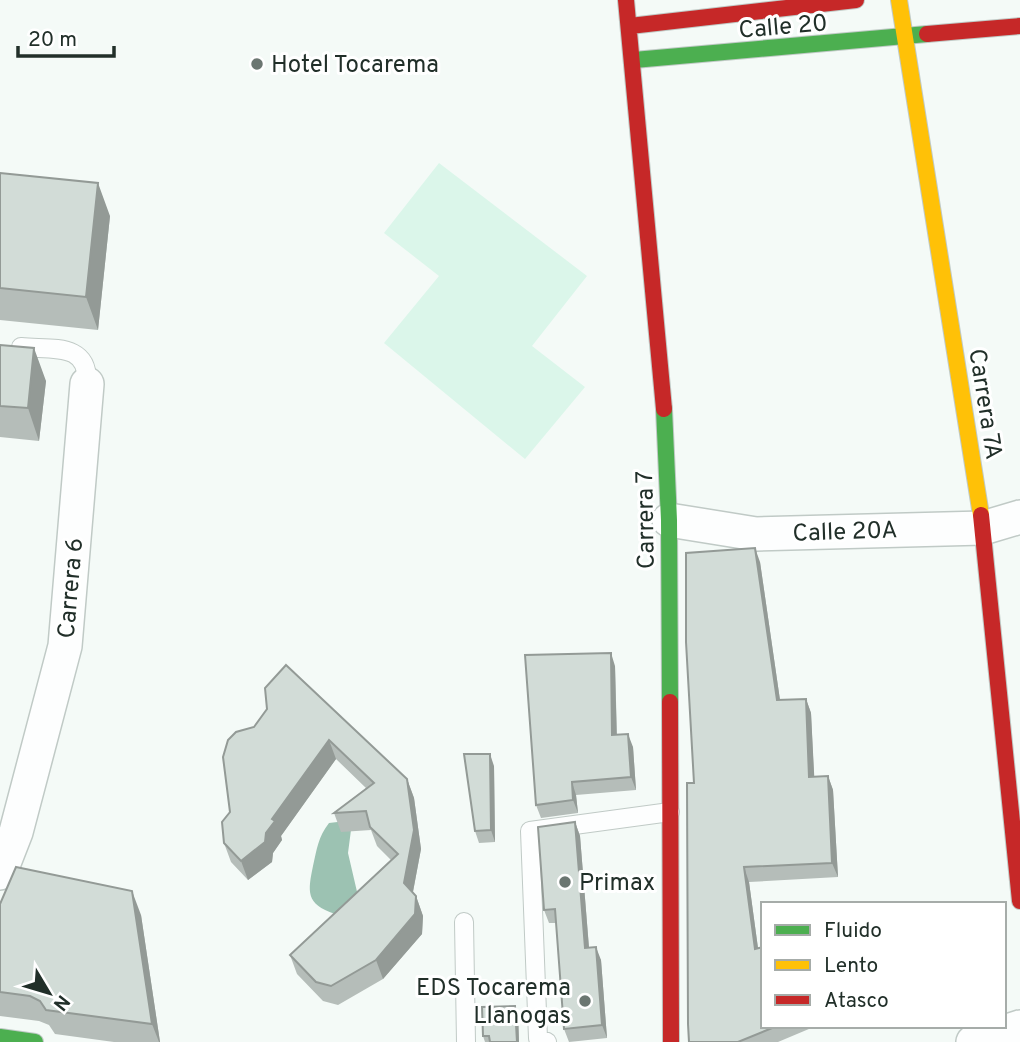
<svg xmlns="http://www.w3.org/2000/svg" width="1020" height="1042" viewBox="0 0 1020 1042" font-family="Overpass,sans-serif">
<style>
.green{fill:#dbf6ea}
.water{fill:#9cc2b2}
.lines{fill:none;stroke-linecap:round;stroke-linejoin:round}
.lane-casing{stroke:#c0cac6;stroke-width:20}
.street-casing{stroke:#c0cac6;stroke-width:36}
.fast-casing{stroke:#c0cac6;stroke-width:18}
.slow-casing{stroke:#c0cac6;stroke-width:18}
.jam-casing{stroke:#c0cac6;stroke-width:18}
.lane{stroke:#fdfefe;stroke-width:18}
.street{stroke:#fdfefe;stroke-width:33}
.fast{stroke:#4caf50;stroke-width:16}
.slow{stroke:#ffc107;stroke-width:16}
.jam{stroke:#c62828;stroke-width:16}
.wall{fill:#b5bdb9}
.shaded-wall{fill:#939a96}
.building{fill:#d2dcd7;stroke:#939a96;stroke-width:2}
.poi-dot{fill:#6b7671;stroke:#fff;stroke-width:2.5}
.labels{text-anchor:middle;stroke-width:6;stroke-linejoin:round;paint-order:stroke}
.street-label{font-size:24px;fill:#212f29;stroke:#fff}
.poi-label{font-size:24px;fill:#212f29;stroke:#fff;text-anchor:start}
</style>
<rect width="100%" height="100%" fill="#f4faf7"/>
<path class="green" d="M439 163 587 276 532 346 585 387 525 459 384 343 439 276 384 233Z"/>
<path class="water" d="M346 821 351 830 348 853 358 896 335 914C305 904 308 891 313 866 317 849 318 837 329 823Z"/>
<g class="lines">
<defs>
<path id="lane" d="M21 347C53 350 89 342 87 384
M464 922 466 1042
M547 1042 538 1038 530 831 670 812"/>
<path id="street" d="M669 520 756 534 983 528 1020 517
M0 873 16 832 65 646 87 384
M973 1042 1020 1027"/>
<path id="fast" d="M634 60 927 34
M664 409 669 520 670 702
M0 1037 35 1042"/>
<path id="slow" d="M899 0 981 515"/>
<path id="jam" d="M626 0 664 409
M630 26 856 0
M927 34 1020 26
M981 515 1020 901
M670 702 671 1042"/>
</defs>
<use href="#lane" class="lane-casing"/>
<use href="#street" class="street-casing"/>
<use href="#fast" class="fast-casing"/>
<use href="#slow" class="slow-casing"/>
<use href="#jam" class="jam-casing"/>
<use href="#lane" class="lane"/>
<use href="#street" class="street"/>
<use href="#fast" class="fast"/>
<use href="#slow" class="slow"/>
<use href="#jam" class="jam"/>
</g>
<path class="wall" d="M0 173 110 216 98 330 0 320Z
M0 345 46 381 39 441 0 437Z
M760 562 780 700 806 699 811 713 814 777 828 776 833 790 838 877 749 882 758 948 763 1026H816L778 1042H689L694 783Z
M615 666 617 735 633 747 636 790 576 795 578 813 541 818 536 805Z
M267 709 407 779 414 798 421 849 413 892 416 896 423 916 422 934 383 979 338 1005 323 1001 297 974 290 955 391 860 377 846 371 830 341 832 334 813 366 788 336 759 281 836 282 840 273 853 272 862 248 880 231 862 224 843 230 812 254 727Z
M494 766 495 842 479 843 475 831Z
M575 822 580 836 589 947 601 960 607 1038 569 1042 564 1029 556 923H549L544 910Z
M0 904 141 915 160 1042H114L55 1034 49 1025 39 1021 0 1016Z
M515 1006 518 1012 519 1042H485L483 1036Z"/>
<path class="shaded-wall" d="M98 183 110 216 98 330 86 297Z
M34 348 46 381 39 441 28 408Z
M755 548 760 562 782 714 777 700Z
M611 653 615 666 617 749 612 735Z
M806 699 811 713 815 791 809 777Z
M628 734 633 747 636 790 631 777Z
M329 740 336 759 281 836 282 840 273 853 272 862 248 880 241 861 266 833 272 819Z
M490 754 494 766 495 842 491 830Z
M828 776 833 790 838 877 832 863Z
M407 779 414 798 421 849 411 902 404 883Z
M572 782 576 795 578 813 573 800Z
M575 822 580 836 590 961 585 948Z
M744 867 749 882 760 963 755 949Z
M132 891 141 915 160 1042H159L152 1024Z
M416 896 423 916 422 934 383 979 376 960Z
M596 947 601 960 607 1038 602 1025Z
M515 1006 518 1012 519 1042H517Z"/>
<path class="building" d="M0 173 98 183 86 297 0 288Z
M0 345 34 348 28 408 0 406Z
M755 548 777 700 806 699 809 777 828 776 832 863 744 867 755 949 763 947V1026H777L738 1042H689L688 1024 687 783H694L686 642V553Z
M611 653 612 735 628 734 631 777 572 782 573 800 536 805 525 655Z
M286 665 407 779 414 830 404 883 416 896 415 914 376 960 331 986 316 982 290 955 398 854 370 827 366 811 334 813 374 783 329 740 272 819 275 821 266 833 265 842 241 861 224 843 222 822 230 812 223 757 228 740 236 732 254 727 267 709 265 688Z
M464 754H490L491 830 475 831Z
M575 822 585 948 596 947 602 1025 564 1029 555 909 544 910 538 827Z
M16 867 132 891 152 1024 46 1010 40 1001 30 996 0 992V904Z
M515 1006 517 1042H490L489 1036H483L482 1007Z"/>
<g class="poi-dot">
<circle cx="257" cy="64" r="7"/>
<circle cx="565" cy="882" r="7"/>
<circle cx="585" cy="1001" r="7"/>
</g>
<g class="labels">
<g class="street-label">
<text transform="translate(783 26) rotate(-5)" y="8">Calle 20</text>
<text transform="translate(986 404) rotate(81)" y="8">Carrera 7A</text>
<text transform="translate(645 520) rotate(-91)" y="8">Carrera 7</text>
<text transform="translate(845 531) rotate(-2)" y="8">Calle 20A</text>
<text transform="translate(70 588) rotate(-85)" y="8">Carrera 6</text>
</g>
<g class="poi-label">
<text x="271" y="72">Hotel Tocarema</text>
<text x="579" y="890">Primax</text>
<text x="571" y="995" text-anchor="end">EDS Tocarema<tspan x="571" dy="28">Llanogas</tspan></text>
</g>
</g>
<rect x="761" y="902" width="245" height="126" fill="#ffffff" stroke="#a6aca9" stroke-width="2"/>
<rect x="775" y="925" width="35" height="10" fill="#4caf50" stroke="#a6aca9" stroke-width="2"/>
<text x="824" y="937" font-size="21" fill="#212f29">Fluido</text>
<rect x="775" y="960" width="35" height="10" fill="#ffc107" stroke="#a6aca9" stroke-width="2"/>
<text x="824" y="972" font-size="21" fill="#212f29">Lento</text>
<rect x="775" y="995" width="35" height="10" fill="#c62828" stroke="#a6aca9" stroke-width="2"/>
<text x="824" y="1007" font-size="21" fill="#212f29">Atasco</text>
<g transform="translate(49 993) rotate(128)" stroke="#ffffff" stroke-width="5" paint-order="stroke">
<path d="M0-5L12 26L0 18L-12 26Z" fill="#212f29"/>
<text y="-10" font-size="19" font-weight="bold" text-anchor="middle" fill="#212f29">N</text>
</g>
<path d="M18 46v10h96v-10" fill="none" stroke="#212f29" stroke-width="3.5"/>
<text x="28" y="46" font-size="21" fill="#212f29" stroke="#ffffff" stroke-width="5" paint-order="stroke">20 m</text>
</svg>
